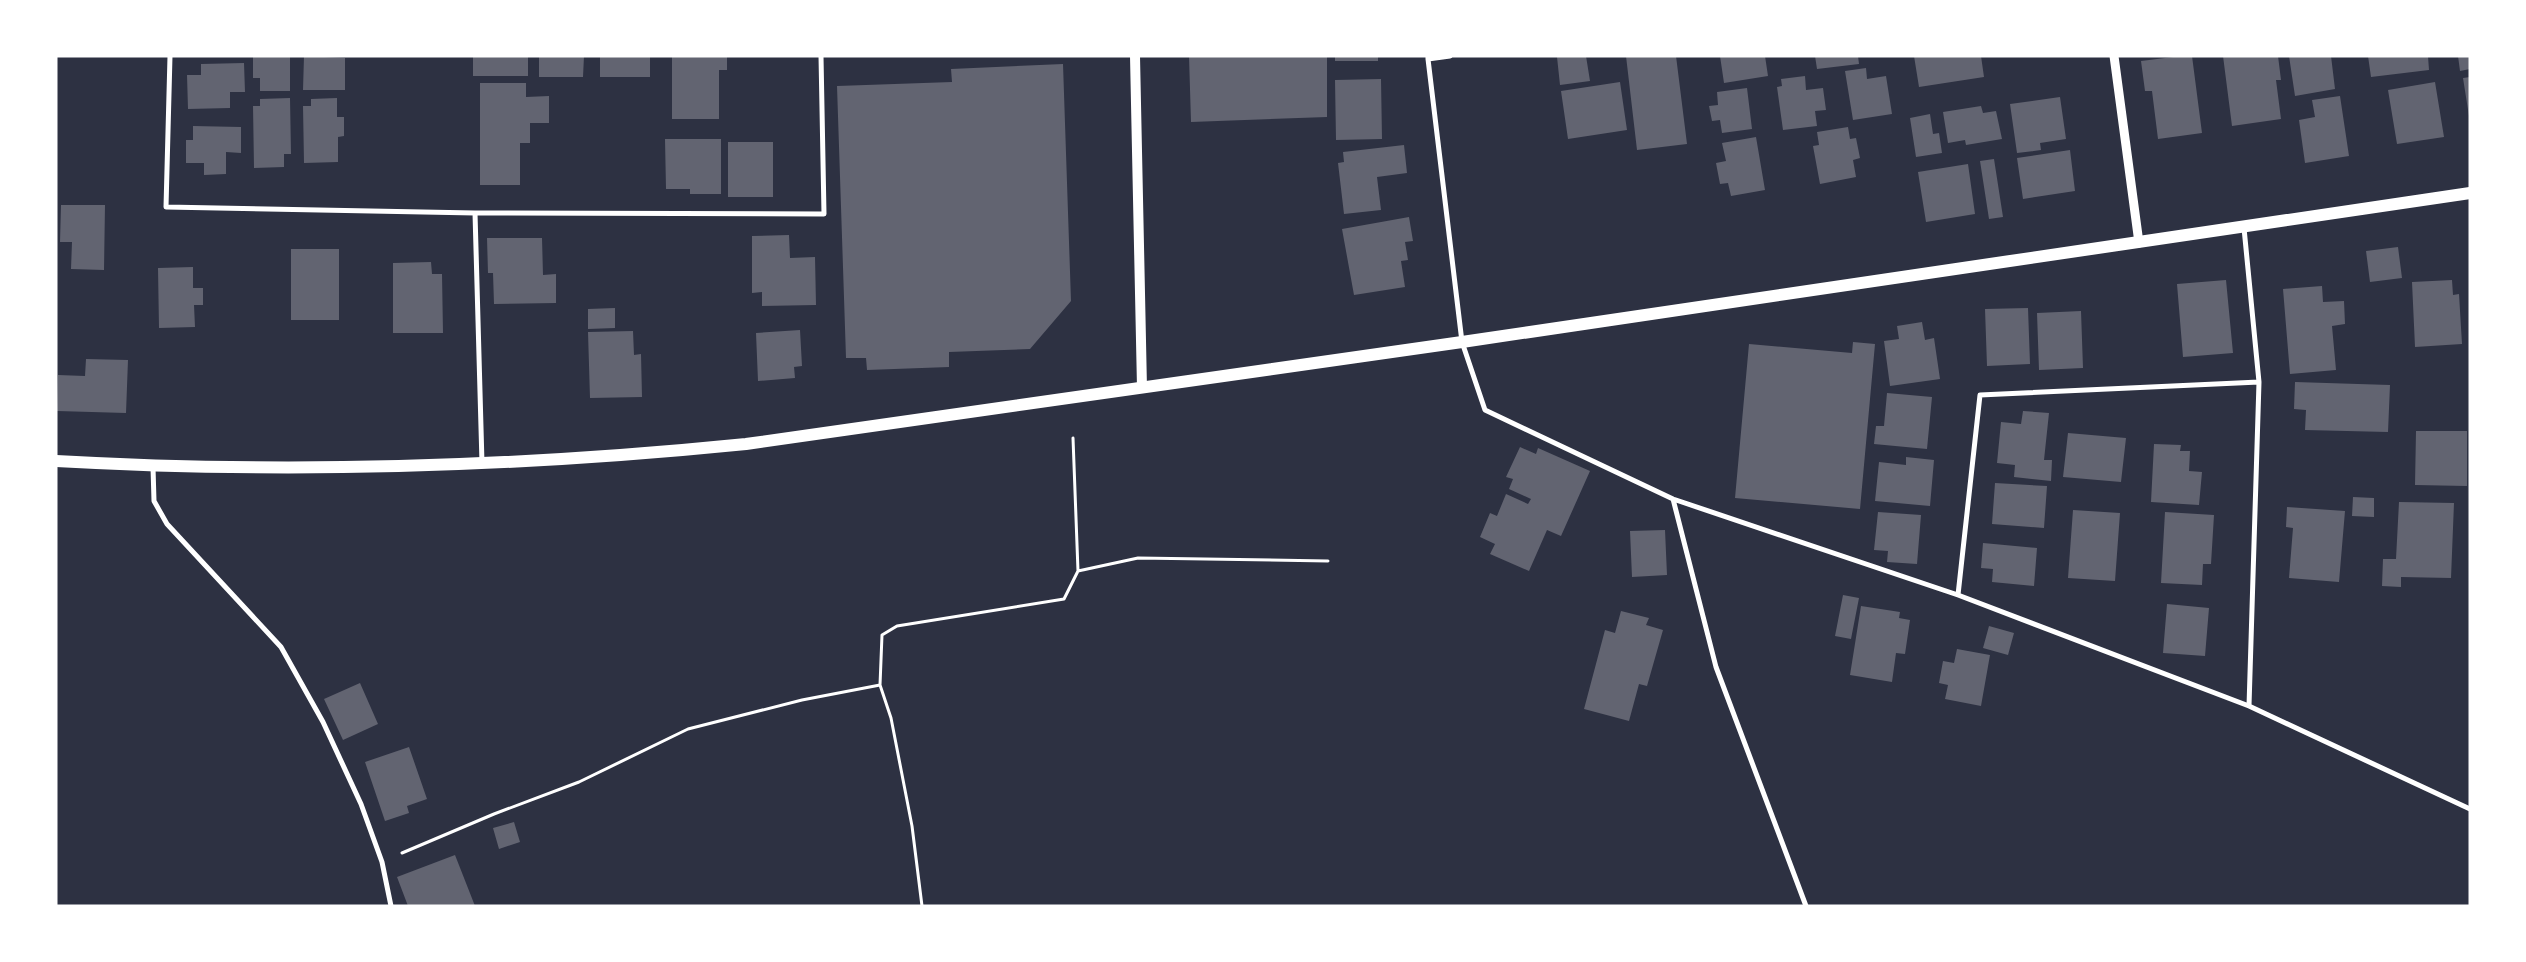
<svg xmlns="http://www.w3.org/2000/svg" width="2526" height="962" viewBox="0 0 2526 962" font-family="'Nunito Sans',sans-serif">
<style>
.building{fill:#626471}
.lines{fill:none;stroke-linecap:round;stroke-linejoin:round}
.path{stroke:#fff;stroke-width:3}
.minor{stroke:#fff;stroke-width:5}
.tertiary{stroke:#fff;stroke-width:9}
.secondary{stroke:#fff;stroke-width:10}
.primary{stroke:#fff;stroke-width:12}
</style>
<rect width="100%" height="100%" fill="#2d3142"/>
<path class="building" d="M253 56H290V91H260V78H253Z
M304 56 345 58V90H303Z
M473 56H528V76H473Z
M539 56H584L583 77H539Z
M600 56H650V77H600Z
M672 56H727V70H719V119H672Z
M1189 56H1327V117L1191 122Z
M1335 56H1378V61H1335Z
M1565 56H1586L1590 81 1560 85 1557 57Z
M1626 56H1676L1687 144 1637 150Z
M1720 56H1765L1768 76 1724 83Z
M1815 56H1858L1859 64 1817 69Z
M1914 56H1981L1984 77 1919 87Z
M2181 56H2192L2202 133 2158 139 2152 91H2145L2141 61Z
M2223 56H2278L2281 80H2276L2281 119 2232 126Z
M2289 56H2331L2335 89 2295 96Z
M2368 56H2428L2429 70 2371 77Z
M2458 56H2470V69L2460 71Z
M244 63 245 92H230V108L188 109 187 75H201V64Z
M1063 64 1071 301 1030 349 949 352V367L867 370 866 358H846L837 86 952 82 951 69Z
M1866 68 1867 79 1886 76 1892 114 1853 120 1845 71Z
M1805 76 1806 90 1823 88 1826 110 1815 111 1817 126 1783 130 1777 87 1782 86 1781 79Z
M2470 77V116H2469L2463 78Z
M1381 79 1382 139 1336 140 1335 80Z
M1620 82 1627 130 1568 139 1561 91Z
M2435 82 2444 137 2397 144 2388 90Z
M480 83H526V97L549 96V123H530V143H520V185H480Z
M1747 88 1752 129 1722 133 1720 120 1712 121 1709 106 1718 105 1717 92Z
M2340 96 2349 156 2305 163 2299 120 2315 117 2312 100Z
M2060 97 2066 139 2040 143 2041 150 2017 153 2010 104Z
M290 98 291 154H284V167L254 168 253 106H260V99Z
M337 98V117H344V136L338 137V162L304 163 303 106H311V99Z
M1981 106 1983 113 1996 111 2002 139 1966 145 1965 140 1948 143 1943 112Z
M1930 114 1933 134 1939 133 1942 153 1916 157 1910 118Z
M193 126 241 127V153L226 152V174L204 175V163H186V140H193Z
M1848 127 1850 139 1856 138 1860 158 1853 160 1856 177 1820 184 1813 146 1819 145 1817 132Z
M1756 137 1765 190 1731 196 1728 183 1720 184 1716 163 1726 161 1722 143Z
M665 139H721V194H690V189H666Z
M728 142H773V197H728Z
M1404 145 1407 173 1377 177 1381 210 1344 214 1338 163 1344 162 1343 152Z
M2070 150 2075 191 2023 199 2017 158Z
M1994 159 2003 217 1989 219 1980 161Z
M1968 164 1975 214 1926 222 1918 172Z
M61 205H105L104 270 71 269 72 242H60Z
M1409 217 1413 241 1405 242 1408 260 1401 261 1405 287 1354 295 1342 229Z
M789 235 790 258 815 257 816 305 762 306V292L752 293V236Z
M487 238H542L543 275 556 274V303L494 304 493 273H488Z
M2398 247 2402 278 2370 282 2366 251Z
M291 249H339V320H291Z
M431 262 432 274H442L443 333H393V263Z
M193 267V288H203V305H194L195 327 159 328 158 268Z
M2226 280 2233 353 2183 357 2177 284Z
M2452 280 2453 295 2459 294 2462 344 2415 347 2412 282Z
M2322 286 2323 302 2344 301 2345 324 2332 326 2336 370 2290 374 2283 289Z
M615 308V328L588 329V309Z
M2028 308 2030 364 1987 366 1985 309Z
M2081 311 2083 368 2039 370 2037 313Z
M1922 322 1925 340 1934 338 1940 379 1890 386 1884 341 1899 339 1897 326Z
M800 330 802 366 794 367 795 378 758 381 756 333Z
M633 331 634 355 641 354 642 397 590 398 588 332Z
M1853 342 1875 344 1860 509 1735 498 1749 344 1852 353Z
M86 359 128 360 126 413 57 411 58 375 85 376Z
M2295 382 2390 385 2388 432 2305 430 2306 410 2294 409Z
M1887 393 1932 397 1927 449 1874 444 1876 426H1884Z
M2023 411 2049 413 2044 460H2052L2051 481 2014 477 2015 465 1997 463 2001 422 2021 424Z
M2416 431H2467V486L2415 485Z
M2068 433 2126 438 2121 482 2063 477Z
M2154 444 2181 445 2180 451H2190L2189 471 2202 472 2199 505 2151 502Z
M1520 447 1536 454 1538 448 1590 471 1561 536 1547 530 1529 571 1490 554 1495 544 1480 537 1490 513 1497 516 1506 494 1528 504 1531 499 1509 489 1513 479 1506 477Z
M1906 457 1934 460 1930 506 1875 501 1879 462 1906 465Z
M1995 483 2047 486 2044 528 1992 524Z
M2353 497 2374 498V517L2352 516Z
M2399 502 2454 503 2451 578 2401 577V587L2382 586 2383 559H2396Z
M2287 507 2345 511 2339 582 2289 578 2293 528 2286 527Z
M2073 510 2120 513 2115 581 2068 578Z
M1878 512 1921 515 1917 564 1887 562 1888 551 1874 550Z
M2165 512 2214 515 2211 564H2203L2202 585 2161 583Z
M1665 530 1667 575 1632 577 1630 531Z
M1983 543 2037 548 2034 586 1992 582 1993 569 1981 568Z
M1843 595 1859 598 1851 639 1835 636Z
M2167 604 2209 608 2205 656 2163 653Z
M1861 606 1900 612 1899 618 1910 620 1905 654 1896 653 1892 682 1850 675Z
M1621 611 1649 618 1646 625 1663 630 1647 686 1639 684 1629 721 1584 709 1605 630 1615 633Z
M1989 626 2014 633 2008 655 1983 648Z
M1957 649 1990 655 1981 706 1945 699 1948 685 1939 683 1943 661 1954 663Z
M360 683 378 724 343 740 324 699Z
M409 747 427 799 407 806 409 813 385 821 365 762Z
M514 822 520 842 499 849 493 828Z
M455 855 475 906H408L397 877Z"/>
<g class="lines">
<path class="path" d="M1073 438 1078 571
M402 853 494 814 579 782 688 729 802 700 880 685
M922 906 912 826 891 718 880 685 882 635 897 626 1064 599 1078 571 1138 558 1328 561"/>
<path class="minor" d="M170 56 166 207 475 213 824 214 821 56
M1428 57V59L1450 56
M1428 59 1462 342 1485 410 1673 499 1958 595 2249 706 2470 809
M475 213 482 463
M2244 228 2259 382 2249 706
M153 467 154 501 167 524 281 647 323 722 361 804 382 862 391 906
M1673 499 1716 667 1806 906
M1958 595 1980 395 2259 382"/>
<path class="tertiary" d="M2114 56 2139 243"/>
<path class="secondary" d="M1135 56 1142 388"/>
<path class="primary" d="M56 461C286 474 517 467 746 444L1462 342 2470 193"/>
</g>
<rect width="2526" height="962" fill="none" stroke="#ffffff" stroke-width="115"/>
</svg>
